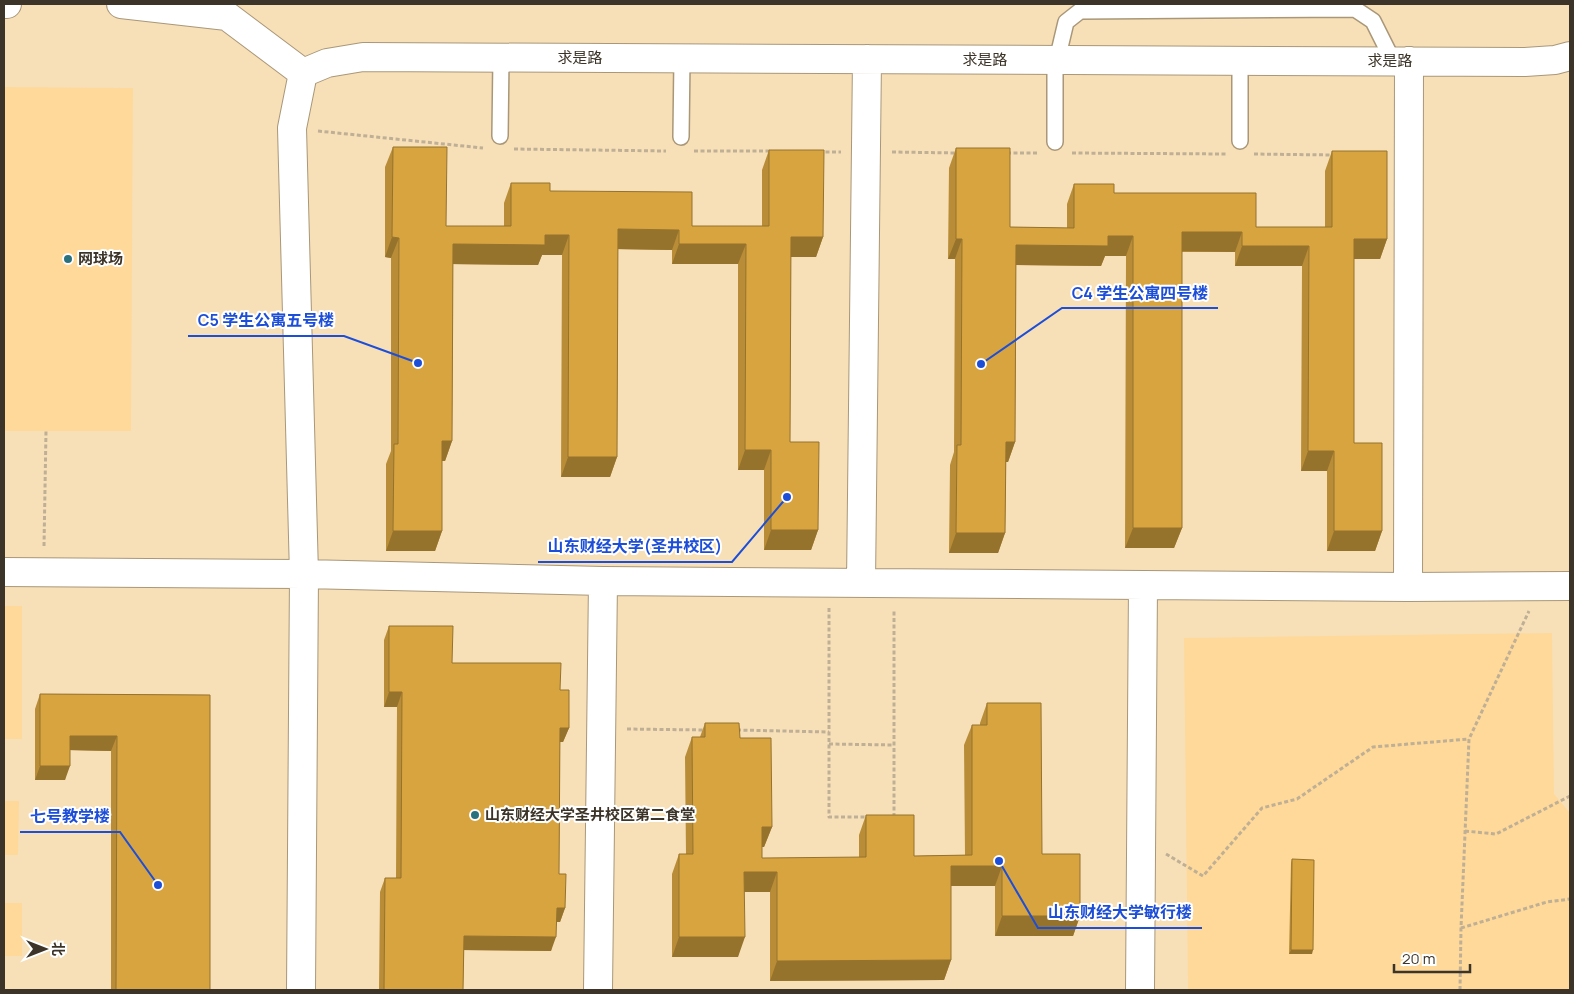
<svg xmlns="http://www.w3.org/2000/svg" width="1574" height="994" viewBox="0 0 1574 994" font-family="Manrope,'Noto Sans SC',sans-serif">
<style>
.built{fill:#f7e0b8}
.green{fill:#fed99a}
.lines{fill:none;stroke-linecap:round;stroke-linejoin:round}
.lane-casing{stroke:#a99778;stroke-width:18}
.street-casing{stroke:#a99778;stroke-width:30}
.path{stroke:#bfaf95;stroke-width:3;stroke-dasharray:4 2.5;stroke-linecap:butt}
.lane{stroke:#fff;stroke-width:15}
.street{stroke:#fff;stroke-width:28}
.wall{fill:#b98d37}
.shaded-wall{fill:#96732d}
.building{fill:#d7a440;stroke:#96732d}
.poi-dot{fill:#2a717d;stroke:#fff;stroke-width:2}
.labels{text-anchor:middle;stroke-width:4;stroke-linejoin:round;paint-order:stroke}
.street-label{font-size:15px;fill:#3c3428;stroke:#fff}
.poi-label{font-size:15px;font-weight:bold;fill:#3c3428;stroke:#fff;text-anchor:start}
.leader{fill:none;stroke:#1d4ed8;stroke-width:2}
.callout-dot{fill:#1d4ed8;stroke:#fff;stroke-width:2}
.callout-label{font-size:16px;text-anchor:middle;font-weight:bold;fill:#1d4ed8;stroke:#fff;stroke-width:4;stroke-linejoin:round;paint-order:stroke}
</style>
<rect width="100%" height="100%" fill="#feebca"/>
<path class="built" d="M4 4H1570V990H4Z"/>
<path class="green" d="M4 87 133 88 131 431H4Z
M4 606H22V739H4Z
M1552 633 1554 794 1570 813V990H1188L1184 638Z
M4 801H19L18 855H4Z
M4 903H22V956H4Z"/>
<g class="lines">
<defs>
<path id="lane" d="M1057 60 1066 22 1080 11 1355 9 1373 21 1393 61
M500 136 501 57
M681 137 682 58
M1240 141V61
M1055 142V60"/>
<path id="street" d="M4 4H7
M121 4 227 16 303 73
M4 572 304 574 603 581 1408 587 1570 586
M861 583 867 59
M1408 587 1409 61
M301 990 304 574 292 128 303 73 327 63 363 57 1525 62 1555 60 1570 56
M598 990 603 581
M1140 990 1143 585"/>
</defs>
<use href="#lane" class="lane-casing"/>
<use href="#street" class="street-casing"/>
<path class="path" d="M318 131 483 148
M514 149 666 151
M694 151H771
M819 152H841
M892 152 958 153
M1007 153H1038
M1072 153 1226 154
M1254 154 1333 155
M44 546 46 431
M829 608V817H868
M627 729 706 730
M737 730 829 732
M829 744 894 745
M894 817V609
M1465 831 1496 834 1570 796
M1166 854 1203 876 1262 808 1297 799 1373 747 1469 739
M1461 928 1547 902 1570 899
M1460 990 1461 928 1469 739 1529 611"/>
<use href="#lane" class="lane"/>
<use href="#street" class="street"/>
</g>
<path class="wall" d="M393 147 446 226H504V203L511 183 550 191 692 226H762V170L769 150 823 237 816 257H791L790 442 818 530 811 550H764V470H738V264H672V250L618 249 617 457 610 477H561L562 255H542L538 265 453 264 452 441 445 461H442V531L435 551H386V464L391 451V258L385 257V167Z
M956 148 1010 227 1067 228V204L1074 184 1256 227H1325V171L1332 151 1387 239 1380 259H1354V443L1382 531 1375 551H1327V471H1301L1302 266H1235V252H1182V528L1174 548H1125L1126 256H1105L1101 266 1016 265 1015 442 1008 462H1006L1005 533 998 553H949L950 465 954 452 955 259H948L949 168Z
M389 626 452 663 560 690 569 728 563 742H560L559 874 565 908 560 922H557L551 951 464 950 463 990H379L380 892 385 878H396L397 707H384V640Z
M40 694 210 695V990H111V751L70 750 65 780H35V709Z
M987 703 1042 854 1080 916 1073 936H995V886H951V960L944 980 770 981V892H744L738 957H672V874L679 854H686L685 757 692 737H700L705 723 740 738 772 827 764 847H762V858H859V835L866 815 914 856 965 855 964 745 972 725H980V723Z
M1292 859 1312 954H1289L1291 863Z"/>
<path class="shaded-wall" d="M618 229 679 230 672 250 611 249Z
M1182 232H1242L1235 252 1175 251Z
M545 235H569L562 255H542L538 265 446 264 453 244Z
M1108 236H1133L1126 256H1105L1101 266 1009 265 1016 245Z
M392 237 399 238 391 258 385 257Z
M791 237H823L816 257H783Z
M956 239H962L955 259H948Z
M1354 239H1387L1380 259H1347Z
M679 244H746L738 264H672Z
M1242 246H1309L1302 266H1235Z
M442 441H452L445 461H435Z
M1006 442H1015L1008 462H998Z
M745 450H771L764 470H738Z
M1308 451H1334L1327 471H1301Z
M568 457H617L610 477H561Z
M1133 528H1182L1174 548H1125Z
M771 530H818L811 550H764Z
M393 531H442L435 551H386Z
M1334 531H1382L1375 551H1327Z
M956 533H1005L998 553H949Z
M389 692H402L397 707H384Z
M560 728H569L563 742H555Z
M70 736H117L111 751 65 750Z
M40 766H70L65 780H35Z
M762 827H772L764 847H754Z
M951 866H1002L995 886H944Z
M744 872H777L770 892H737Z
M557 908H565L560 922H552Z
M1002 916H1080L1073 936H995Z
M464 936 556 937 551 951 458 950Z
M679 937H745L738 957H672Z
M1291 950H1313L1312 954H1289Z
M951 960 944 980 770 981 777 961Z"/>
<path class="building" d="M393 147H447L446 226H511V183H550V191L692 192V226H769V150H824L823 237H791L790 442H819L818 530H771V450H745L746 244H679V230L618 229 617 457H568L569 235H545V245L453 244 452 441H442V531H393L394 444H398L399 238 392 237Z
M956 148H1010V227L1074 228V184H1114V193H1256V227H1332V151H1387V239H1354V443H1382V531H1334V451H1308L1309 246H1242V232H1182V528H1133V236H1108V246L1016 245 1015 442H1006L1005 533H956L957 445H961L962 239H956Z
M389 626H453L452 663H561L560 690H569V728H560L559 874H566L565 908H557L556 937 464 936 463 990H384L385 878H401L402 692H389Z
M40 694 210 695V990H116L117 736H70V766H40Z
M987 703H1041L1042 854H1080V916H1002V866H951V960L777 961V872H744L745 937H679V854H693L692 737H705V723H739L740 738H771L772 827H762V858L866 857V815H914V856L972 855V725H987Z
M1292 859 1314 860 1313 950H1291Z"/>
<g class="poi-dot">
<circle cx="68" cy="259" r="5"/>
<circle cx="475" cy="815" r="5"/>
</g>
<g class="labels">
<g class="street-label">
<text x="580" y="63">求是路</text>
<text x="985" y="65">求是路</text>
<text x="1390" y="66">求是路</text>
</g>
<g class="poi-label">
<text x="78" y="264">网球场</text>
<text x="485" y="820">山东财经大学圣井校区第二食堂</text>
</g>
</g>
<path class="leader" d="M981 364L1062 308H1218M418 363L344 336H188M787 497L732 562H538M158 885L120 832H20M999 861L1038 928H1202"/>
<g class="callout-dot">
<circle cx="981" cy="364" r="5"/>
<circle cx="418" cy="363" r="5"/>
<circle cx="787" cy="497" r="5"/>
<circle cx="158" cy="885" r="5"/>
<circle cx="999" cy="861" r="5"/>
</g>
<g class="callout-label">
<text x="1140" y="299">C4 学生公寓四号楼</text>
<text x="266" y="326">C5 学生公寓五号楼</text>
<text x="635" y="552">山东财经大学(圣井校区)</text>
<text x="70" y="822">七号教学楼</text>
<text x="1120" y="918">山东财经大学敏行楼</text>
</g>
<rect width="1574" height="994" fill="none" stroke="#3c3428" stroke-width="10"/>
<g transform="translate(45 949) rotate(90)" stroke="#ffffff" stroke-width="4" paint-order="stroke">
<path d="M0-4L9 19L0 12L-9 19Z" fill="#3c3428"/>
<text y="-8" font-size="14" font-weight="bold" text-anchor="middle" fill="#3c3428">北</text>
</g>
<path d="M1394 964v8h76v-8" fill="none" stroke="#3c3428" stroke-width="2.5"/>
<text x="1402" y="964" font-size="15" fill="#3c3428" stroke="#ffffff" stroke-width="4" paint-order="stroke">20 m</text>
</svg>
